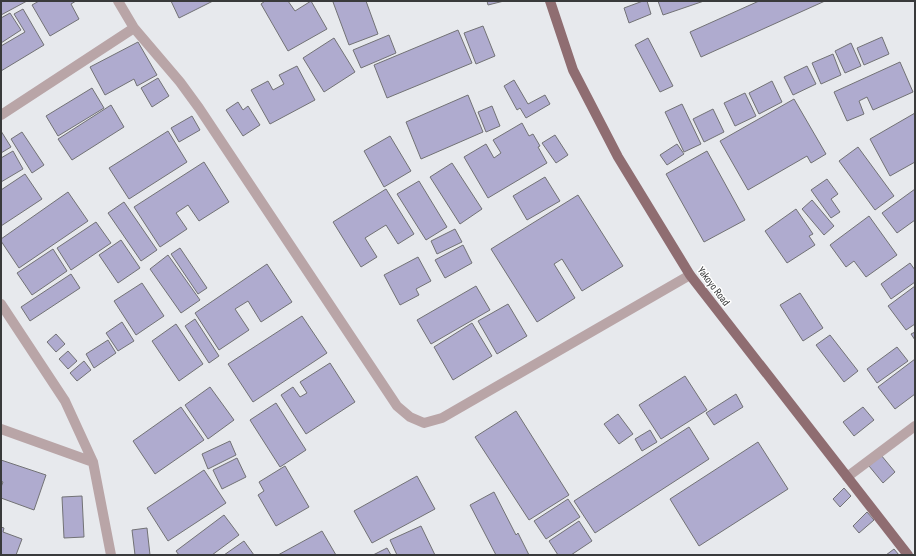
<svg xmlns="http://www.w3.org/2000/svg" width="916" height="556" viewBox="0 0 916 556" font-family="'Sofia Sans Condensed',sans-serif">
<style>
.building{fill:#afabcf;stroke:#727275}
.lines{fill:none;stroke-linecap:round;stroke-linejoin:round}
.minor{stroke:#b9a5a7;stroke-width:10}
.major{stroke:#8f6d71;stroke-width:10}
.labels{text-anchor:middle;stroke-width:3;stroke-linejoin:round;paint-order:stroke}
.street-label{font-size:11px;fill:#393a3b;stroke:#fff}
</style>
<rect width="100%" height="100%" fill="#e7e9ed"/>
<path class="building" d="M1 1H27L1 15Z
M39 1H76L71 4 79 19 50 36 32 5Z
M171 1H213L179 18Z
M265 1H288L295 11 311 1 327 29 288 51 261 4Z
M336 1H366L378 34 349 45 333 2Z
M487 1H504L488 5Z
M643 1H647L651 14 629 23 624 8Z
M658 1H704L663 15Z
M759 1H825L701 57 690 32Z
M23 9 44 45 1 71V46L25 32 14 14Z
M10 13 21 30 1 43V18Z
M483 26 495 56 476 64 464 33Z
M458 30 472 63 387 98 374 65Z
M389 35 396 53 361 68 353 50Z
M882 37 889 54 864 65 857 48Z
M334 38 355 72 324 92 303 58Z
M648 38 673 86 660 92 635 45Z
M138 42 157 75 137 86 134 79 105 95 90 67Z
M851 43 861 66 845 73 835 51Z
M833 54 841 75 821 84 812 63Z
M900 62 913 92 873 110 867 97 859 101 864 114 847 121 834 92Z
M297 66 315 100 270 124 251 90 268 81 273 90 284 84 279 75Z
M807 66 816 84 793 95 784 77Z
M158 78 169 96 152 107 141 88Z
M514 80 528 104 545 95 550 104 526 118 520 108 517 110 504 86Z
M772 81 782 102 759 114 749 93Z
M92 88 104 108 58 136 46 116Z
M745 93 756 116 735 126 724 103Z
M468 95 483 132 421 159 406 122Z
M794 99 826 154 811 163 807 156 748 190 720 141Z
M238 102 243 110 248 106 260 125 243 136 226 110Z
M682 104 701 144 684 152 665 112Z
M111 105 124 127 72 160 58 139Z
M492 106 500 126 486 132 478 112Z
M713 109 724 132 704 142 693 119Z
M915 113V162L890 176 870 139Z
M192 116 200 130 179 142 171 128Z
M522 123 529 136 533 134 540 146 538 147 547 163 488 198 464 157 486 144 494 158 501 153 493 140Z
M1 131 11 147 1 153Z
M168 131 187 162 129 199 109 168Z
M22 132 44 165 32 173 11 139Z
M555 135 568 155 556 163 542 143Z
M390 136 411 171 384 187 364 151Z
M677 144 684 154 667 165 660 155Z
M858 147 894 196 875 210 839 161Z
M13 151 23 169 1 182V158Z
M707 151 745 220 704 242 666 174Z
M204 162 229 202 199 221 188 205 176 213 187 229 160 247 134 207Z
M452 163 482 209 460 224 430 177Z
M25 174 42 199 1 226V190Z
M545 177 560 201 527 220 513 196Z
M827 179 838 194 831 199 840 212 831 218 811 190Z
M419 181 447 227 426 240 397 194Z
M386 189 414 234 398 244 386 225 365 238 377 257 361 267 333 222Z
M915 189V220L897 233 882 213Z
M68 192 88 221 19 268 1 241V239Z
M578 195 623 266 582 291 562 259 554 264 575 298 537 322 491 249Z
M812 200 834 226 824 235 802 209Z
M124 202 157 250 141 261 108 213Z
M796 209 813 234 809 236 815 245 787 263 765 231Z
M869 216 897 255 866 277 854 261 846 267 830 245Z
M96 222 111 243 71 270 57 248Z
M455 229 462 242 437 254 431 241Z
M121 240 140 268 118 283 99 255Z
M463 245 472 263 445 278 435 260Z
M180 248 207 288 198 294 171 254Z
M53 249 67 271 32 295 17 273Z
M168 255 200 300 181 313 150 269Z
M418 257 431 281 416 289 419 295 400 305 384 275Z
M910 263 915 270V282L891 299 881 284Z
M267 264 292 302 261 322 248 301 235 309 249 330 219 350 195 313Z
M71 274 80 288 30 321 21 307Z
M142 283 164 316 136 335 114 301Z
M476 286 490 310 431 344 417 320Z
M915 286V324L906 330 888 306Z
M800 293 823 328 803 341 780 305Z
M508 304 527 336 497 354 478 321Z
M302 316 327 353 253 402 228 364Z
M195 319 219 356 209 363 185 326Z
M122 322 134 341 118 351 106 333Z
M472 323 492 356 453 380 434 347Z
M176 324 203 364 179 381 152 341Z
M915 332V340L911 334Z
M56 334 65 344 56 352 47 342Z
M830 335 858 371 844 382 816 345Z
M108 340 116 353 94 368 86 354Z
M897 347 908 361 877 383 867 369Z
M68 351 77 361 68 369 59 359Z
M915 359V394L895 409 878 387Z
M84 361 91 370 77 381 70 373Z
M330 363 355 402 306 434 281 395 293 387 300 397 307 393 300 382Z
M685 376 707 410 661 439 639 405Z
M210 387 234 420 208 439 185 405Z
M736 394 743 407 714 425 706 413Z
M276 403 306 450 280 467 250 420Z
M181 407 204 440 155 474 133 441Z
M863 407 874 420 854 436 843 422Z
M516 411 569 495 529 520 475 437Z
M618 414 633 434 619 444 604 424Z
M689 427 709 459 595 533 574 501Z
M650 430 657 442 642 451 635 439Z
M230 441 236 455 208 469 202 454Z
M758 442 788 489 699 546 670 499Z
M881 455 895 472 883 483 869 466Z
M237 458 246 477 222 489 213 470Z
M1 460 46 475 34 510 1 498V487L3 482 1 481Z
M285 466 309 507 276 526 258 495 264 491 259 482Z
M204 470 226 503 168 541 147 508Z
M417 476 435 509 372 543 354 511Z
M844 488 851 496 840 507 833 499Z
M494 492 516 535 518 533 529 555H496L470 505Z
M82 496 84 537 64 538 62 497Z
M568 499 580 517 546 539 534 521Z
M867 512 874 520 859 533 853 526Z
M224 515 239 535 212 555H179L176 551Z
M579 521 592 541 571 555H558L549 541Z
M421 526 435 555H397L390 540Z
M1 527 4 528 3 532 22 539 16 555H1Z
M147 528 150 555H135L132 530Z
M322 531 336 555H278Z
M244 541 254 555H224Z
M387 548 391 555H373Z
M894 549 899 555H886Z"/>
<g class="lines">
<path class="minor" d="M118 1 134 28 180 82 199 108 397 406 410 417 424 423 442 418 690 275
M1 115 134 28
M1 304 65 401 93 462 111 555
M1 429 93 462
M847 477 915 426"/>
<path class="major" d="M550 1 573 70 618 157 690 275 908 555"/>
</g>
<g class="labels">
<g class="street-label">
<text transform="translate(714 286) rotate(53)" y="4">Yakoyo Road</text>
</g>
</g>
<rect width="916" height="556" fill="none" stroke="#393a3b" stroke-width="4"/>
</svg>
